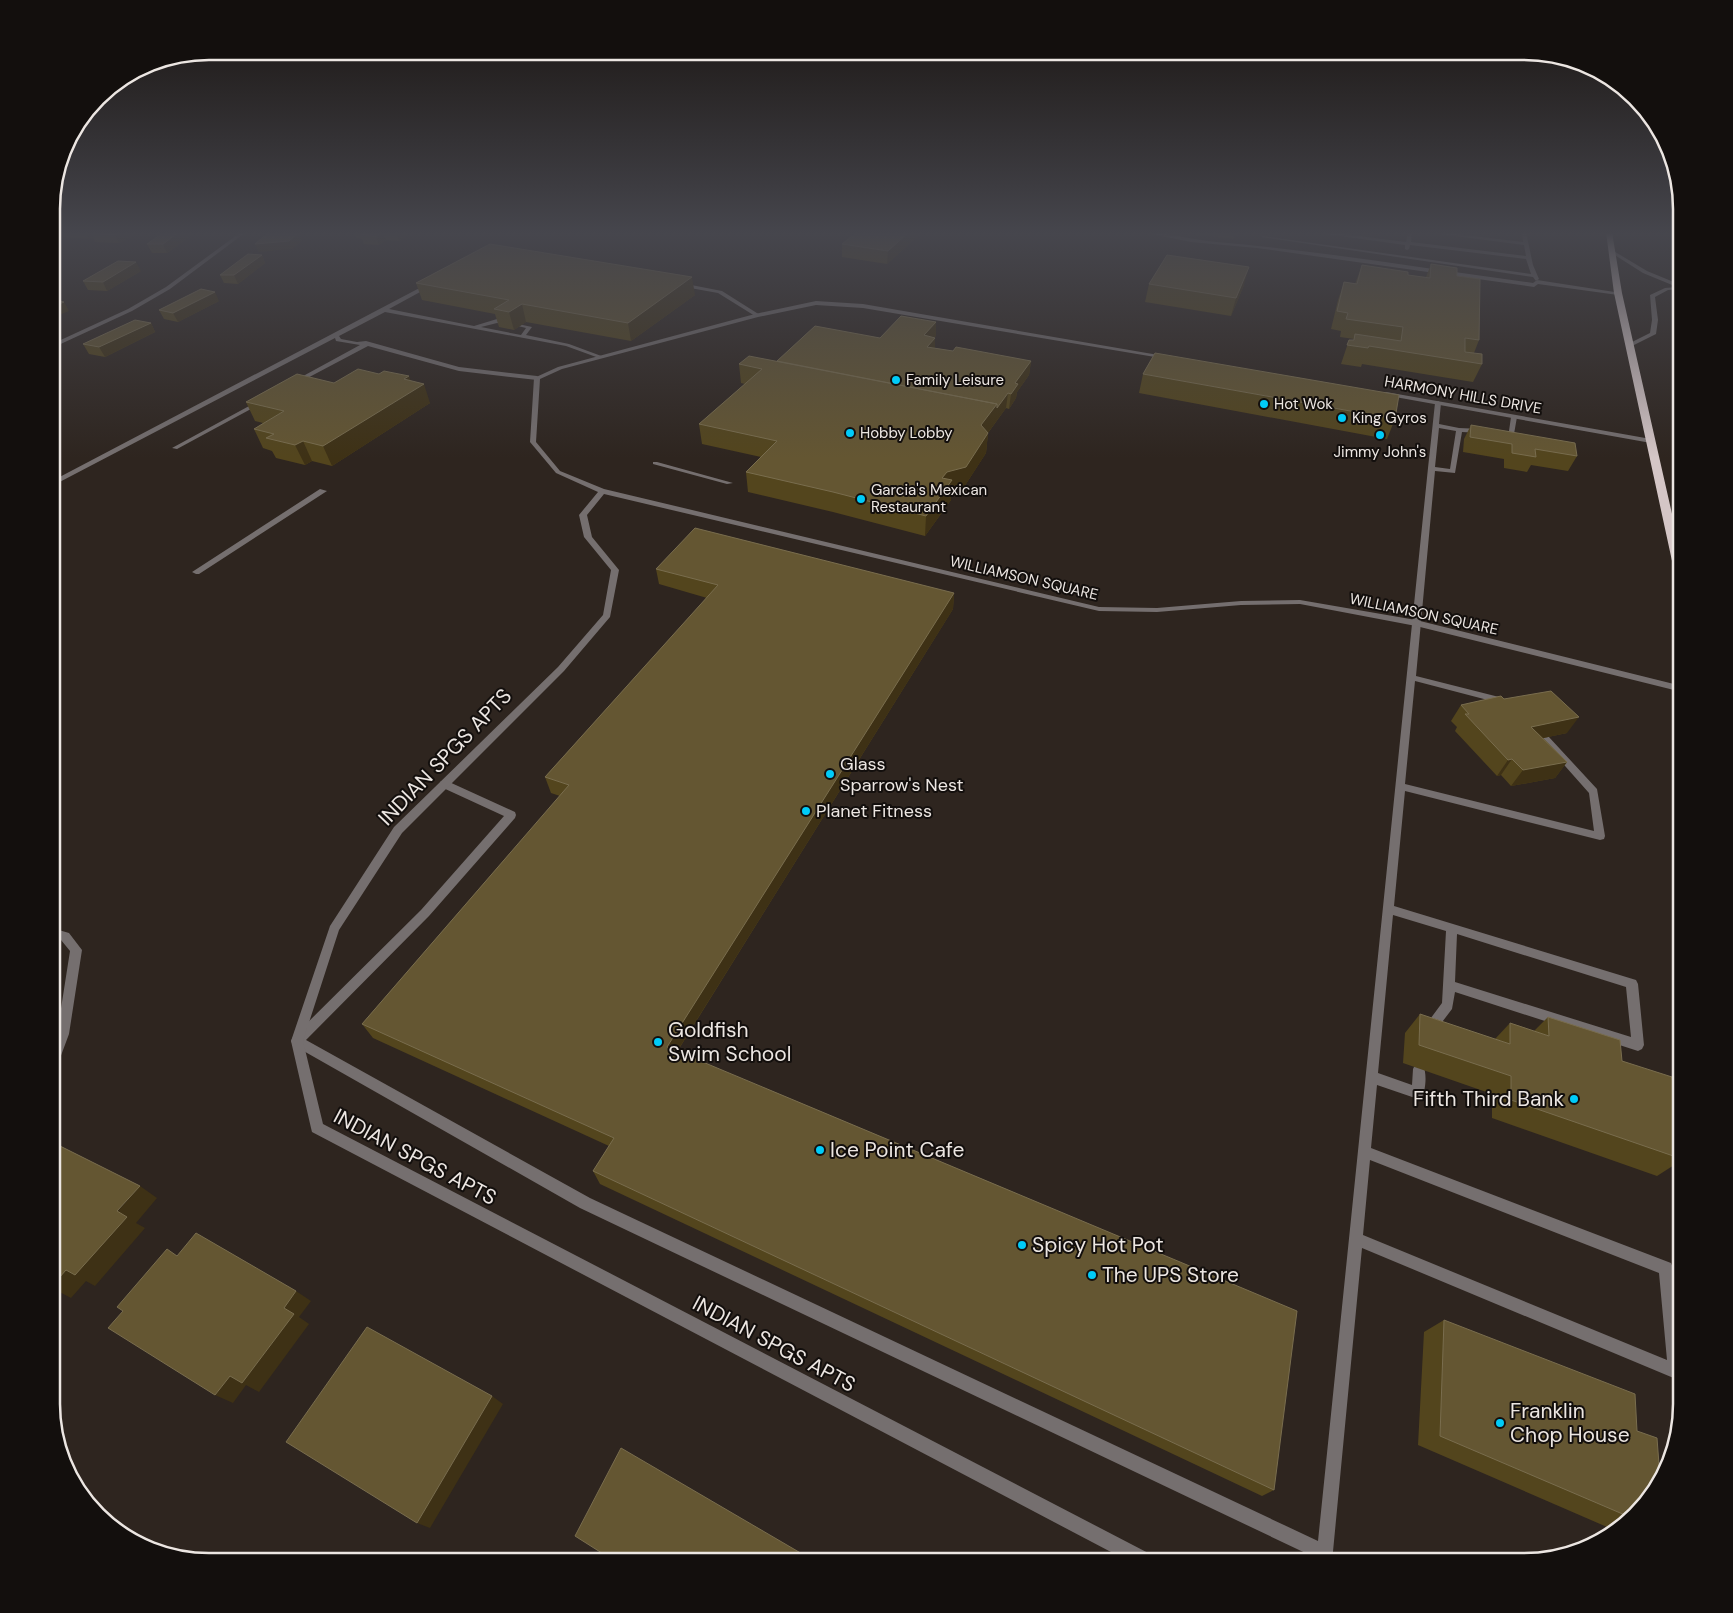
<svg xmlns="http://www.w3.org/2000/svg" width="1733" height="1613" viewBox="0 0 1733 1613" font-family="'DM Sans',sans-serif">
<style>
.lines{fill:none;stroke-linecap:round;stroke-linejoin:round}
.path{stroke:#6b635d;stroke-width:2;stroke-dasharray:2 1;stroke-linecap:butt}
.service{fill:#756f6f;fill-rule:evenodd}
.minor{fill:#756f6f;fill-rule:evenodd}
.trunk{fill:#d4c6c6;fill-rule:evenodd}
.wall{fill:#53451d}
.shaded-wall{fill:#3e3115}
.building{fill:#645632;stroke:#796d4e}
.poi-dot{fill:#00cbf8;stroke:#130f0d;stroke-width:2}
.labels{text-anchor:middle;stroke-width:4;stroke-linejoin:round;paint-order:stroke}
.far-poi-label{font-size:15px;fill:#ece6e2;stroke:#130f0d;text-anchor:start}
.far-street-label{font-size:15px;fill:#ece6e2;stroke:#130f0d}
.poi-label{font-size:18px;fill:#ece6e2;stroke:#130f0d;text-anchor:start}
.near-street-label{font-size:21px;fill:#ece6e2;stroke:#130f0d}
.near-poi-label{font-size:21px;fill:#ece6e2;stroke:#130f0d;text-anchor:start}
.rim{fill:none;stroke:#ece6e2;stroke-width:2.5}
</style>
<rect width="100%" height="100%" fill="#2e251f"/>
<g class="lines">
<path class="path" d="M955 489 985 496"/>
<path class="service" d="M1142 232C1166 232 1192 240 1217 242 1323 251 1428 269 1533 283L1537 280 1621 293 1618 295 1538 284 1534 287 1257 248 1191 242Z
M1311 232H1327L1406 242 1408 232H1412L1411 242 1526 256 1524 245 1424 232H1440L1523 242 1522 232H1526L1533 265 1539 279 1536 281 1533 277 1261 237 1263 236 1531 274 1526 259 1410 245 1409 249 1407 250 1405 249V245Z
M1612 250 1647 271 1681 285V289L1668 290 1655 297 1658 320 1656 334 1630 347 1628 346V344L1650 333 1652 320 1650 295 1665 288 1677 287 1643 273 1610 252Z
M429 283 432 285 431 286 389 309 474 326 497 319 509 323 506 325 497 323 481 327 521 335 526 328 518 326V324L532 327 526 335 569 344 604 357 599 358 566 346 385 312 339 336 341 339 357 342 366 341 459 367 537 376 540 378 537 380 459 371 368 346 298 383H294V381L360 345 336 341 335 338 52 486V481Z
M681 283 722 291 760 315 755 316 718 293 679 286V284Z
M260 400 263 402 262 403 177 449 172 448Z
M1438 401 1441 403 1439 424 1459 428 1481 429 1484 431 1481 433 1462 432 1455 473 1435 471 1416 676 1503 698 1508 701 1503 704 1415 681 1405 784 1594 831 1589 793 1542 740 1540 738 1542 736H1548L1597 789 1605 836 1604 839 1600 840 1405 791 1394 906 1636 980 1638 984 1644 1045 1642 1049 1638 1051 1455 992 1452 1009 1433 1034 1429 1035 1425 1034 1423 1030 1425 1026 1442 1003 1446 931 1393 915 1378 1073 1412 1085 1413 1069 1415 1065 1419 1063 1423 1065C1427 1073 1426 1089 1422 1097L1418 1099 1377 1085 1371 1148 1671 1263 1673 1268 1682 1353 1681 1376 1676 1379 1362 1248 1332 1562H1316V1558L580 1208 293 1045 291 1041 293 1037 421 910 504 816 441 787 439 784 441 781H447L515 812 516 815 515 818 429 916 306 1040 590 1198 1318 1541 1428 468 1435 403ZM1439 428 1456 431 1450 469 1435 467ZM1457 934 1626 987 1631 1037 1455 982ZM1370 1160 1659 1273 1667 1360 1363 1235Z
M1514 415 1517 417 1514 434H1498V432L1509 431 1511 417Z
M653 462H657L733 483 727 484 653 464Z
M320 489 327 491 199 574H196L192 572Z"/>
<path class="minor" d="M241 232H246L170 289 132 311 52 348V344L128 309 166 287Z
M816 301 863 304 1170 357 1167 359 863 308 816 305 758 317 562 369 540 379 536 442 560 471 604 489 1099 607 1157 608 1241 601 1300 600 1416 620 1682 686V692L1416 626 1300 604 1241 605 1157 612 1099 611 604 494 587 515 592 537 619 570 610 617 564 671 402 833 339 930 303 1041 323 1124 1154 1556 1156 1562H1130L312 1132 311 1128 291 1041 330 926 394 827 558 667 603 615 611 570 584 537 579 515 598 492 556 473 530 442 534 378 558 367 755 314Z
M1386 392 1651 439 1654 441 1651 443 1384 395V393Z
M52 928 69 933 82 950 69 1034 56 1069 52 1071V1049L57 1034 70 951 61 940 52 937Z"/>
<path class="trunk" d="M1606 232H1612L1622 293 1682 558V587L1677 584 1614 293Z"/>
</g>
<path class="wall" d="M52 232H132L134 235 119 243 95 242 93 237 88 239 64 237 62 234 52 236Z
M354 232H406L407 235 399 241 386 240 379 245 364 244 362 239 357 238Z
M1179 232H1236L1233 239Z
M193 234 167 253H152L147 244Z
M919 235 887 264 842 257V244Z
M262 255 265 263 238 284 224 283 220 275Z
M1431 264 1457 276 1479 340 1474 353 1482 364 1473 382 1362 364 1361 367 1341 364 1349 340H1353L1354 339 1340 337 1341 331 1331 329 1338 300 1344 282 1355 284 1362 265 1408 275 1426 277Z
M141 271 107 291 88 290 83 281Z
M416 283 695 295 631 341 526 322 514 330 499 327 495 314 422 300Z
M1149 284 1244 285 1231 316 1145 302Z
M219 301 178 322 164 319 159 310Z
M936 322V336L934 337 935 348 953 351 1031 361 1029 375 1017 392 1016 398 1009 409 1006 408 988 433 986 453 964 487 951 490V500L925 536 833 512 748 492 746 472 761 457 702 444 699 424 745 384 741 383 739 364 777 361 880 338Z
M151 323 155 332 105 357 89 354 83 344Z
M1143 374 1395 419 1387 439 1139 393Z
M411 381 430 403 332 466 312 461 305 465 276 458 272 451 263 448 254 429 263 423 255 421 246 402 334 383Z
M1471 425 1577 456 1568 471 1531 465 1527 472 1504 468V459L1463 452 1464 439Z
M656 569 954 593 953 609 677 1052 1274 1490 1262 1496 600 1184 593 1171 609 1146 373 1038 362 1024 560 796 551 793 545 777 707 598 659 584Z
M1504 699 1567 733 1543 738 1567 762 1555 778 1511 786 1501 775 1497 776 1455 731 1457 727 1451 721 1461 705Z
M1420 1014 1495 1039 1510 1023 1534 1031 1548 1017 1622 1061 1682 1152V1160L1657 1176 1492 1118V1094L1403 1063 1405 1033Z
M1444 1320 1637 1431 1660 1478 1635 1516 1614 1530 1418 1445 1424 1332Z"/>
<path class="shaded-wall" d="M52 232H61L62 234 52 236Z
M85 232H100L91 233 93 237 88 239Z
M120 232H132L134 235 119 243 115 235Z
M179 232H192L193 234 167 253 163 244Z
M382 232H383L386 240 379 245 376 236Z
M406 232 407 235 399 241 396 233Z
M525 232H539L525 235Z
M909 232H919V235L887 264 888 251Z
M298 233 302 241 292 249 259 252 255 244Z
M262 255 265 263 238 284 234 275Z
M136 262 141 271 107 291 103 282Z
M1249 267 1244 285 1231 316 1236 298Z
M692 277 695 295 631 341 628 323Z
M215 292 219 301 178 322 173 313Z
M64 302 69 311 52 318V307Z
M522 304 526 322 514 330 509 312Z
M936 322V336L923 349 924 335Z
M151 323 155 332 105 357 99 347Z
M935 338V352L927 347Z
M1031 361 1029 375 1017 392 1016 398 1009 409 1011 394 1015 383Z
M409 376 414 390 424 384 430 403 332 466 323 446 404 379Z
M1008 393 1006 408 979 445 981 425 997 404Z
M988 433 986 453 964 487 951 490V500L925 536 926 516 942 478 947 472Z
M303 441 312 461 305 465 295 445Z
M954 593 953 609 671 1061 667 1047Z
M1579 717 1567 733 1520 743 1531 727Z
M1512 759 1501 775 1497 776 1508 760Z
M1567 762 1555 778 1511 786 1523 770Z
M140 1186 157 1198 136 1223 145 1228 95 1286 86 1281 71 1298 52 1288V1286Z
M296 1291 311 1301 299 1317 309 1324 259 1392 246 1385 233 1403 215 1395Z
M492 1396 503 1404 430 1528 417 1523Z"/>
<path class="building" d="M93 232H120L115 235 91 233Z
M164 232H179L163 244H147Z
M269 232H285L298 233 289 241 255 244Z
M366 232H382L376 236 361 235Z
M857 232H909L888 251 842 244Z
M490 244 692 277 628 323 522 304 509 312 494 309 509 300 416 283Z
M248 254 262 255 234 275H220Z
M1167 255 1249 267 1236 298 1149 284Z
M118 261 136 262 103 282 83 281Z
M1431 264 1457 268V276L1480 279 1479 340 1465 338V352L1482 354V364L1369 346 1368 348 1347 345 1349 340H1354L1355 334 1401 341 1403 327 1346 319 1348 313 1337 311 1344 282 1357 284 1362 265 1408 272V275L1430 278Z
M201 289 215 292 173 313 159 310Z
M52 299 64 302 52 307Z
M901 316 936 322 924 335 935 338 927 347 953 351 956 347 1031 361 1015 383 1018 384 1011 394 1008 393 997 408V404L777 361 815 326 880 338Z
M135 320 151 323 99 347 83 344Z
M1155 353 1399 395 1395 419 1143 374Z
M749 356 997 404 981 425 988 433 966 467 947 472 942 478 952 480 926 516 833 492 746 472 777 441 699 424 762 369 739 364Z
M358 369 379 374 384 371 409 376 404 379 424 384 323 446 303 441 295 445 266 438 274 434 254 429 284 411 246 402 297 374 334 383Z
M1471 425 1575 443 1577 456 1535 449 1536 457 1512 453V444L1470 437Z
M695 528 954 593 667 1047 1297 1311 1274 1490 593 1171 614 1138 362 1024 569 785 545 777 718 585 656 569Z
M1551 691 1579 717 1531 727 1567 762 1523 770 1512 759 1508 760 1465 714H1469L1461 705 1501 696 1504 699Z
M1420 1014 1510 1044V1023L1549 1036 1548 1017 1620 1040 1622 1061 1672 1077 1682 1152V1159L1511 1100V1076L1419 1045Z
M52 1142 140 1186 117 1211 127 1217 75 1275 66 1270 52 1286Z
M196 1233 296 1291 284 1308 294 1314 242 1383 230 1376 215 1395 108 1328 123 1311 117 1307 167 1249 177 1256Z
M1444 1320 1635 1394 1637 1431 1657 1438 1660 1478 1648 1496 1646 1495 1647 1499 1635 1516 1632 1518 1440 1436Z
M367 1327 492 1396 417 1523 286 1442Z
M621 1448 816 1562H616L575 1536Z"/>
<linearGradient id="sky" x2="0" y2="1"><stop stop-color="#191411"/><stop offset="0.51" stop-color="#46464d"/><stop offset="1" stop-color="#46464d" stop-opacity="0"/></linearGradient>
<rect width="1733" height="458" fill="url(#sky)"/>
<g class="poi-dot">
<circle cx="896" cy="380" r="5"/>
<circle cx="1264" cy="404" r="5"/>
<circle cx="1342" cy="418" r="5"/>
<circle cx="850" cy="433" r="5"/>
<circle cx="1380" cy="435" r="5"/>
<circle cx="861" cy="499" r="5"/>
<circle cx="830" cy="774" r="5"/>
<circle cx="806" cy="811" r="5"/>
<circle cx="658" cy="1042" r="5"/>
<circle cx="1574" cy="1099" r="5"/>
<circle cx="820" cy="1150" r="5"/>
<circle cx="1022" cy="1245" r="5"/>
<circle cx="1092" cy="1275" r="5"/>
<circle cx="1500" cy="1423" r="5"/>
</g>
<g class="labels">
<g class="far-poi-label">
<text x="906" y="385">Family Leisure</text>
<text x="1274" y="409">Hot Wok</text>
<text x="1352" y="423">King Gyros</text>
<text x="860" y="438">Hobby Lobby</text>
<text x="1380" y="457" text-anchor="middle">Jimmy John's</text>
<text x="871" y="495">Garcia's Mexican<tspan x="871" dy="17">Restaurant</tspan></text>
</g>
<g class="far-street-label">
<text transform="translate(1463 395) rotate(10)" y="5">HARMONY HILLS DRIVE</text>
<text transform="translate(1024 578) rotate(13)" y="5">WILLIAMSON SQUARE</text>
<text transform="translate(1424 614) rotate(12)" y="5">WILLIAMSON SQUARE</text>
</g>
<g class="poi-label">
<text x="840" y="770">Glass<tspan x="840" dy="21">Sparrow's Nest</tspan></text>
<text x="816" y="817">Planet Fitness</text>
</g>
<g class="near-street-label">
<text transform="translate(445 757) rotate(-46)" y="7">INDIAN SPGS APTS</text>
<text transform="translate(415 1157) rotate(28)" y="7">INDIAN SPGS APTS</text>
<text transform="translate(774 1344) rotate(28)" y="7">INDIAN SPGS APTS</text>
</g>
<g class="near-poi-label">
<text x="668" y="1037">Goldfish<tspan x="668" dy="24">Swim School</tspan></text>
<text x="1564" y="1106" text-anchor="end">Fifth Third Bank</text>
<text x="830" y="1157">Ice Point Cafe</text>
<text x="1032" y="1252">Spicy Hot Pot</text>
<text x="1102" y="1282">The UPS Store</text>
<text x="1510" y="1418">Franklin<tspan x="1510" dy="24">Chop House</tspan></text>
</g>
</g>
<path d="M0 0H1733V1613H0ZM209 60H1524A149 149 0 0 1 1673 209V1404A149 149 0 0 1 1524 1553H209A149 149 0 0 1 60 1404V209A149 149 0 0 1 209 60Z" fill="#130f0d" fill-rule="evenodd"/>
<path class="rim" d="M209 60H1524A149 149 0 0 1 1673 209V1404A149 149 0 0 1 1524 1553H209A149 149 0 0 1 60 1404V209A149 149 0 0 1 209 60Z"/>
</svg>
